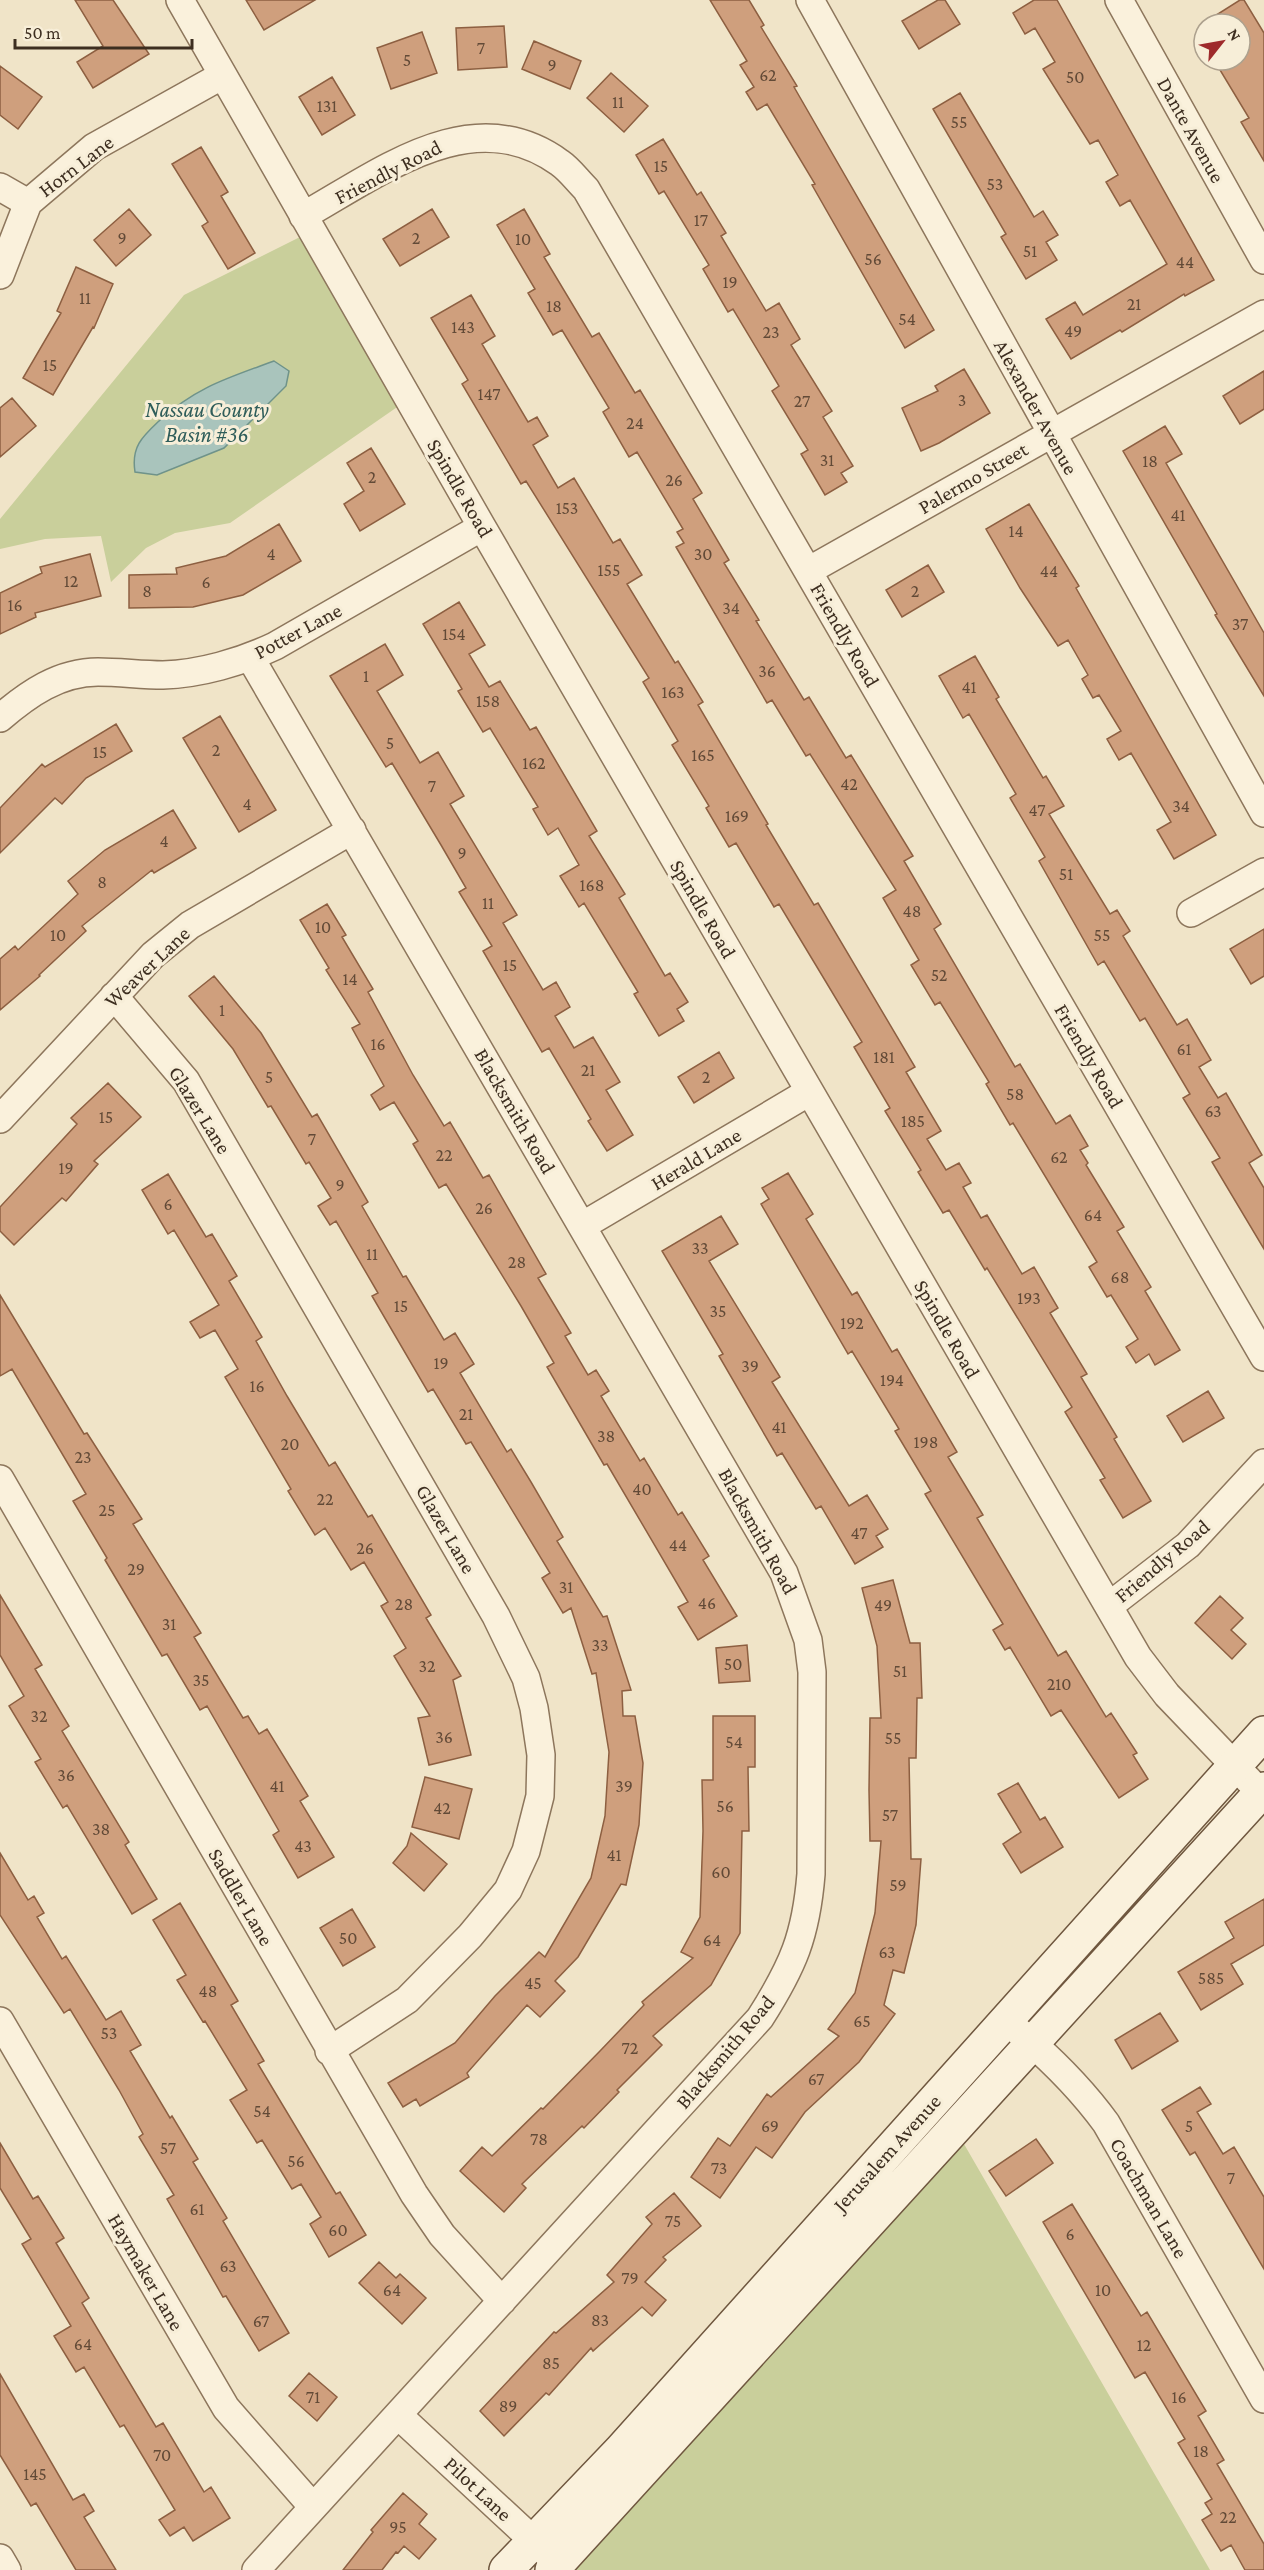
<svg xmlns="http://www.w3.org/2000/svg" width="1264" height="2570" viewBox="0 0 1264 2570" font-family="'Crimson Pro',serif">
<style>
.green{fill:#c9cf9b}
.water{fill:#a9c4bc;stroke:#6f938a;stroke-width:1.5}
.building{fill:#cf9f7d;stroke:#8d5f41;stroke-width:1.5}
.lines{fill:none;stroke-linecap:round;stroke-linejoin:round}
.street-casing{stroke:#8d765c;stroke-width:30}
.secondary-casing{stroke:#6f573f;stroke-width:36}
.street{stroke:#faf1dc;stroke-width:27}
.secondary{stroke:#faf1dc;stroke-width:33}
.labels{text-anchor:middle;stroke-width:6;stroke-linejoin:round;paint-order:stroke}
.number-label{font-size:18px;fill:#624a37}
.street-label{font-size:21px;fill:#3d2e20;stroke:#f7eed8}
.water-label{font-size:22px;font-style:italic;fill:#2f5d5a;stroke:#f7eed8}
</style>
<rect width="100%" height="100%" fill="#f0e4c8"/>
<path class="green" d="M304 235 403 403 230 523 175 533 146 548 111 582 101 536 45 539 0 549V519L184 295Z
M953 2125 1210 2570H545Z"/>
<path class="water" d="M274 361 289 371 286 386 224 448 157 475 135 472C131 447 142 437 159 421 196 387 228 378 274 361Z"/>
<path class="building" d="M75 0H113L149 54 93 88 77 62 103 46Z
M246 0H315L264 30Z
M710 0H749L764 25 761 27 797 86 794 87 934 330 905 348 812 185 815 184 767 104 757 110 746 92 754 87 740 65 747 61Z
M938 0H945L960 24 919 49 902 21Z
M1034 0H1057L1214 280 1185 296 1184 294 1122 332 1120 330 1071 359 1046 319 1075 302 1083 315 1167 264 1130 200 1120 206 1106 182 1118 175 1098 140 1090 144 1043 69 1055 62 1035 28 1025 34 1013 13Z
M1240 0H1244L1264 33V161L1241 122 1249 118 1214 60H1240V24H1202Z
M504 26 507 67 458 70 456 28Z
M422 32 437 73 391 89 377 48Z
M534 41 581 61 570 89 522 69Z
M0 66 42 97 18 129 0 115Z
M611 73 648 106 624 132 587 98Z
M332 77 355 115 322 135 299 97Z
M960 93 1034 217 1043 211 1058 235 1046 242 1057 260 1026 279 1001 237 1006 234 933 109Z
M663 139 697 195 701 192 726 233 721 236 766 311 779 303 800 339 791 345 832 411 823 417 853 466 841 473 847 482 825 495 801 454 808 450 772 391 779 386 733 309 728 312 703 269 709 265 664 191 659 194 636 155Z
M201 147 228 192 221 196 255 253 228 269 202 226 208 222 172 164Z
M129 209 151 235 116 266 94 240Z
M432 209 449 237 400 266 383 239Z
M524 209 550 254 544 257 592 337 599 333 635 393 640 390 702 493 693 499 729 560 724 563 759 620 756 621 804 700 809 697 846 758 851 755 913 856 904 861 941 924 934 929 1015 1067 1020 1064 1056 1124 1070 1115 1088 1146 1080 1150 1088 1163 1086 1165 1124 1227 1117 1231 1151 1287 1145 1291 1180 1350 1155 1365 1149 1354 1136 1363 1126 1347 1138 1339 1111 1295 1107 1297 1089 1267 1097 1262 1013 1123 1010 1125 986 1084 989 1082 940 1002 935 1005 911 965 919 960 883 898 896 890 810 754 806 756 772 700 767 703 676 547 684 543 677 532 683 529 637 452 629 457 603 412 609 408 562 330 553 335 528 293 535 289 497 225Z
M76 267 113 284 94 328 93 327 53 395 23 378 61 313 57 311Z
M471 295 495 336 482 344 528 422 537 417 548 436 533 445 558 488 574 478 613 543 620 539 642 575 627 584 675 663 678 661 703 702 698 705 768 824 766 825 814 905 818 903 915 1067 906 1072 941 1131 927 1139 946 1170 959 1163 971 1183 963 1187 981 1218 987 1215 1022 1274 1034 1267 1058 1308 1050 1313 1087 1374 1081 1377 1117 1437 1114 1439 1151 1501 1123 1518 1100 1480 1105 1478 1065 1412 1072 1407 987 1268 985 1270 949 1210 943 1213 918 1172 921 1170 885 1111 890 1108 854 1047 862 1042 826 982 779 904 774 907 736 843 729 847 706 808 709 806 672 745 678 741 643 682 649 678 526 481 521 484 462 384 468 380 431 318Z
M964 369 990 413 939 443 921 451 902 408 938 391 935 386Z
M1264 371V409L1240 424 1223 396Z
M12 398 36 426 0 457V408Z
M1165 426 1182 454 1166 463 1264 633V696L1215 615 1217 614 1123 451Z
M371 448 405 504 360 531 344 504 364 491 347 463Z
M1029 504 1079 586 1076 588 1216 835 1174 859 1157 830 1171 822 1131 753 1119 760 1107 739 1121 731 1099 695 1093 698 1082 679 1088 675 1068 640 1058 646 1020 588 986 529Z
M279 524 301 561 243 595 193 607 129 608V575L177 574 176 568 226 556Z
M90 554 101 596 35 613 36 617 0 634V593L42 573 40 567Z
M928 565 944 592 902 617 886 590Z
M459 602 485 645 469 654 489 687 500 681 530 730 536 727 597 831 589 836 625 894 619 898 665 976 670 973 688 1002 677 1009 684 1021 659 1036 634 994 638 992 584 903 579 907 560 876 579 865 558 828 548 835 533 809 538 807 490 728 483 732 458 691 462 689 423 624Z
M385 644 403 675 377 691 420 763 438 752 464 796 450 804 517 915 503 923 543 990 556 982 570 1007 555 1016 574 1048 593 1037 620 1082 606 1090 633 1135 607 1151 588 1121 591 1119 549 1048 542 1052 483 951 492 946 459 892 466 888 441 845 392 763 386 767 330 676Z
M975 656 999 697 996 699 1043 778 1046 776 1064 806 1049 814 1110 914 1117 910 1130 931 1123 936 1177 1025 1187 1019 1211 1060 1199 1067 1218 1098 1226 1093 1262 1155 1249 1163 1264 1188V1249L1212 1162 1220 1158 1183 1098 1190 1094 1145 1018 1140 1021 1104 961 1098 965 1039 861 1045 857 1010 798 1016 794 969 714 963 718 939 676Z
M220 716 276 810 239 832 183 738Z
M116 724 132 751 86 778 62 804 55 798 0 853V808L42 764 45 767Z
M173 810 196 848 154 873 152 870 82 926 86 931 39 975 40 976 0 1010V959L15 946 18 950 78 894 68 881 105 850Z
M327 904 346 935 342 937 373 989 368 992 413 1075 444 1126 450 1122 483 1178 489 1175 546 1274 538 1278 571 1333 565 1336 588 1375 596 1370 609 1391 601 1396 640 1461 644 1458 678 1515 682 1512 709 1556 703 1560 737 1616 698 1640 678 1607 688 1602 607 1464 604 1465 547 1367 554 1363 521 1306 446 1184 439 1188 413 1144 418 1141 394 1102 380 1110 371 1095 384 1086 352 1028 360 1024 326 970 329 968 300 920Z
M1264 929V976L1251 984 1230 949Z
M214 976 261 1033 312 1117 317 1114 368 1202 362 1206 403 1277 406 1276 444 1340 455 1333 474 1364 460 1373 507 1452 511 1449 531 1482 563 1537 557 1541 603 1617 607 1616 631 1690 622 1691 623 1716H635L643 1763 639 1825 626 1885 621 1884 578 1957 555 1981 565 1991 540 2017 527 2005 467 2073 469 2077 420 2106 416 2099 403 2107 388 2083 455 2043 495 1996 539 1952 545 1957 591 1878 605 1816 609 1752 596 1673 592 1674 571 1608 563 1613 542 1578 550 1573 471 1442 466 1444 433 1389 428 1392 372 1296 378 1293 336 1221 330 1225 318 1206 331 1198 309 1162 306 1164 271 1106 268 1107 233 1049 189 996Z
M719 1052 734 1078 694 1103 678 1077Z
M108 1083 141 1117 94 1161 98 1164 66 1201 62 1198 14 1245 0 1231V1207L77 1124 71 1118Z
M788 1173 813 1214 806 1219 852 1295 857 1292 892 1352 897 1349 957 1452 948 1457 983 1515 977 1518 1058 1656 1066 1651 1106 1717 1111 1713 1137 1753 1133 1755 1148 1779 1119 1798 1061 1710 1051 1716 1010 1647 1005 1650 993 1630 1003 1624 925 1494 931 1491 895 1431 899 1429 852 1351 848 1354 761 1204 769 1199 762 1188Z
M168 1174 206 1237 212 1234 237 1276 229 1281 262 1337 256 1341 287 1396 329 1466 335 1462 368 1517 372 1515 431 1615 426 1618 461 1676 453 1680 471 1755 429 1765 418 1718 430 1716 394 1656 406 1648 381 1606 388 1602 364 1562 351 1570 325 1528 315 1535 288 1491 291 1489 225 1377 238 1369 215 1330 200 1338 190 1322 219 1305 174 1230 168 1234 142 1190Z
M721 1216 738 1244 709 1261 780 1377 772 1382 849 1506 867 1495 888 1529 876 1536 883 1547 855 1564 821 1506 816 1509 782 1453 777 1456 719 1356 723 1354 662 1251Z
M0 1295 84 1434 87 1433 142 1519 133 1524 201 1633 194 1637 243 1718 248 1716 259 1734 267 1729 308 1796 300 1801 334 1857 298 1878 273 1835 279 1831 207 1706 200 1710 167 1654 162 1656 105 1560 107 1558 73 1501 86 1494 12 1369 0 1376Z
M1208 1391 1224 1418 1183 1442 1167 1416Z
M893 1580 910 1643H920L922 1698H917L916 1758H909L911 1859H921L916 1925 904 1973 893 1970 884 2005 895 2014 859 2062 805 2112 772 2158 756 2147 720 2198 691 2177 718 2138 730 2146 767 2094 771 2097 839 2036 828 2029 855 1993 875 1913 881 1841H870L869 1790 870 1718H881L877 1646 862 1588Z
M0 1595 42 1665 35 1669 69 1726 62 1731 129 1842 125 1845 157 1899 132 1914 67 1805 63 1808 35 1762 41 1759 9 1706 24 1696 0 1655Z
M1220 1596 1243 1618 1231 1630 1246 1644 1232 1659 1195 1623Z
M747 1645 750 1681 719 1683 716 1648Z
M713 1716H755V1767H748L749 1831H742L740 1933 711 1985 653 2036 662 2045 617 2090 619 2092 584 2128 582 2126 522 2184 526 2188 504 2212 460 2171 482 2147 492 2156 541 2108 543 2109 600 2051 644 2005 642 2002 693 1958 681 1952 700 1917 703 1831 702 1780H713Z
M425 1777 472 1789 459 1839 412 1827Z
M1018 1783 1040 1820 1045 1817 1063 1847 1021 1873 1003 1844 1021 1832 998 1794Z
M411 1833 447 1864 424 1891 393 1863 407 1846Z
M0 1853 28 1900 34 1896 44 1913 37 1917 62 1959 66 1956 106 2020 121 2011 141 2045 130 2051 170 2118 172 2116 198 2159 193 2162 227 2218 223 2221 289 2333 259 2351 226 2296 223 2297 167 2199 174 2195 139 2137 143 2134 119 2090 70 2009 64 2013 0 1915Z
M1264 1899V1945L1231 1964 1243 1984 1201 2010 1178 1972 1234 1938 1225 1922Z
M180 1903 238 2001 231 2005 264 2061 258 2064 336 2194 340 2192 366 2235 329 2257 310 2224 321 2217 301 2184 292 2189 262 2140 257 2143 230 2100 247 2090 205 2021 203 2022 177 1980 186 1975 153 1920Z
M352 1909 375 1947 343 1966 320 1928Z
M1160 2013 1178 2041 1132 2069 1115 2040Z
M1200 2087 1211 2104 1197 2112 1223 2154 1234 2147 1264 2197V2269L1195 2152 1190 2155 1162 2110Z
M1036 2139 1053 2163 1006 2196 989 2171Z
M0 2143 33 2199 38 2196 64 2238 56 2243 89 2298 82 2303 156 2427 163 2423 204 2492 211 2487 230 2518 193 2541 184 2527 170 2536 159 2520 175 2510 124 2425 120 2427 84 2367 76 2372 54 2336 71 2326 22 2244 31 2239 0 2188Z
M674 2193 701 2226 663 2257 666 2260 645 2282 666 2300 652 2316 642 2307 593 2351 591 2348 549 2395 546 2393 504 2436 480 2411 554 2332 556 2333 614 2282 607 2275 652 2224 646 2217Z
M1072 2204 1141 2316 1147 2312 1206 2411 1198 2416 1224 2460 1217 2464 1264 2544V2570H1245L1231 2545 1221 2551 1202 2520 1212 2514 1205 2503 1212 2499 1178 2443 1185 2439 1145 2372 1135 2378 1043 2222Z
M379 2262 396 2278 400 2274 426 2298 402 2324 359 2283Z
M309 2373 337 2397 317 2421 289 2396Z
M0 2374 73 2500 84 2494 94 2511 84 2517 116 2570H76L36 2503 31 2506 0 2455Z
M403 2493 427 2514 419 2524 436 2539 419 2559 404 2546 398 2553 396 2552 382 2570H343L373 2532 371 2530Z"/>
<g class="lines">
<defs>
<path id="street" d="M180 0 482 527 1138 1657 1167 1695 1261 1793
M810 0 1264 813
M1119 0 1264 260
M0 187 28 203
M303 216C380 173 473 99 560 163 569 169 577 180 586 189L1264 1357
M0 275 28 203 94 147 223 75
M808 571 1264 314
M250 657 784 1573 808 1640 812 1672 811 1874C806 1936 793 1966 760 2018L256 2570
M0 718C28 694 59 672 98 672 120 672 141 675 163 675 200 674 241 662 275 646L482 527
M1191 913 1264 872
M114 996 186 1081 496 1616 526 1678 534 1708 541 1755 540 1796 526 1851 508 1890 470 1936 407 2000 329 2051
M0 1119 153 955 190 925 352 830
M582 1226 809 1092
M0 1479 414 2194 442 2235 502 2301
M1109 1606 1188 1545 1264 1463
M1005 2020C1043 2051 1077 2083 1106 2123L1264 2399
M0 2021 226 2408 313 2507
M398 2415 549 2555
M0 2558 7 2570"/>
<path id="secondary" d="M506 2570 620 2451 1264 1733
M552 2570 1264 1789"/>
</defs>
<use href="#street" class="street-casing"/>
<use href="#secondary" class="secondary-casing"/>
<use href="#street" class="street"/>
<use href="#secondary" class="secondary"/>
</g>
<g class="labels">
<g class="number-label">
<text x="481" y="54">7</text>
<text x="407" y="66">5</text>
<text x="552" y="71">9</text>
<text x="768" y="81">62</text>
<text x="1075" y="83">50</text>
<text x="618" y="108">11</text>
<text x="327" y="112">131</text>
<text x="959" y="128">55</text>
<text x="661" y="172">15</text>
<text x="995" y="190">53</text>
<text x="701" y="226">17</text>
<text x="122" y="244">9</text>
<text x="416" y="244">2</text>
<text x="523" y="245">10</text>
<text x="1030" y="257">51</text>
<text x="873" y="265">56</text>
<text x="1185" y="268">44</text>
<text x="730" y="288">19</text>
<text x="85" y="304">11</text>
<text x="1134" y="310">21</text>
<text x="554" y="312">18</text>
<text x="907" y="325">54</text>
<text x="463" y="333">143</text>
<text x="1073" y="337">49</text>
<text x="771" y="338">23</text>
<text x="50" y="371">15</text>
<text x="489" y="400">147</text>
<text x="962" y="406">3</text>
<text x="802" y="407">27</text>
<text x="635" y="429">24</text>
<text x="827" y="466">31</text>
<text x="1150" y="467">18</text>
<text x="372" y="483">2</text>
<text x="674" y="486">26</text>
<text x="567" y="514">153</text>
<text x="1178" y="521">41</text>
<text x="1016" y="537">14</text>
<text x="271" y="560">4</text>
<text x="703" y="560">30</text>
<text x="609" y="576">155</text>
<text x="1049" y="577">44</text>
<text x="71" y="587">12</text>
<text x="206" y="588">6</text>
<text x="147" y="597">8</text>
<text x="915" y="597">2</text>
<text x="15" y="611">16</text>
<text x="731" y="614">34</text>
<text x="1240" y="630">37</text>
<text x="454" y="640">154</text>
<text x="767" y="677">36</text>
<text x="366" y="682">1</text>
<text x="969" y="693">41</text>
<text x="673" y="698">163</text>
<text x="488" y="707">158</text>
<text x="390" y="749">5</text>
<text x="216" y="756">2</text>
<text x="100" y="758">15</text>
<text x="703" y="761">165</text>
<text x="534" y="769">162</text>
<text x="849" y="790">42</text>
<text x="432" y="792">7</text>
<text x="247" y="810">4</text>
<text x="1181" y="812">34</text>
<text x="1037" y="816">47</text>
<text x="737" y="822">169</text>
<text x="164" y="847">4</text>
<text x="462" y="859">9</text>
<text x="1066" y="880">51</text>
<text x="102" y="888">8</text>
<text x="592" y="891">168</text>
<text x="488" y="909">11</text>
<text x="912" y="917">48</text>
<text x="323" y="933">10</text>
<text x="58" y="941">10</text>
<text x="1102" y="941">55</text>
<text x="510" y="971">15</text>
<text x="939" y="981">52</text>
<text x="350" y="985">14</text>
<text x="222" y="1016">1</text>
<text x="378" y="1050">16</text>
<text x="1184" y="1055">61</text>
<text x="884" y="1063">181</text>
<text x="588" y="1076">21</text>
<text x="269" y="1083">5</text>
<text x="706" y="1083">2</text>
<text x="1015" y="1100">58</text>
<text x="1213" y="1117">63</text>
<text x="106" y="1123">15</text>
<text x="913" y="1127">185</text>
<text x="312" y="1145">7</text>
<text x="444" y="1161">22</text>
<text x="1059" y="1163">62</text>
<text x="66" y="1174">19</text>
<text x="340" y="1191">9</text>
<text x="168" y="1210">6</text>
<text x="484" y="1214">26</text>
<text x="1093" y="1221">64</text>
<text x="700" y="1254">33</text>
<text x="372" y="1260">11</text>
<text x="517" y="1268">28</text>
<text x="1120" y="1283">68</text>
<text x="1029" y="1304">193</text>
<text x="401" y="1312">15</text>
<text x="718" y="1317">35</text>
<text x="852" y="1329">192</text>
<text x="441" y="1369">19</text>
<text x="750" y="1372">39</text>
<text x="892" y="1386">194</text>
<text x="257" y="1392">16</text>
<text x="466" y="1420">21</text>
<text x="779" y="1433">41</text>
<text x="606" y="1442">38</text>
<text x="926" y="1448">198</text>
<text x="290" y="1450">20</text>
<text x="83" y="1463">23</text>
<text x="642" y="1495">40</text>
<text x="325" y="1505">22</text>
<text x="107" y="1516">25</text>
<text x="859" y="1539">47</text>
<text x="678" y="1551">44</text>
<text x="365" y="1554">26</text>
<text x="136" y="1575">29</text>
<text x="566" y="1593">31</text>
<text x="707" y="1609">46</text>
<text x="404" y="1610">28</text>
<text x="883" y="1611">49</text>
<text x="169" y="1630">31</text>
<text x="600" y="1651">33</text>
<text x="733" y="1670">50</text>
<text x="427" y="1672">32</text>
<text x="900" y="1677">51</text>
<text x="201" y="1686">35</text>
<text x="1059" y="1690">210</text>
<text x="39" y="1722">32</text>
<text x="444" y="1743">36</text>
<text x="893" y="1744">55</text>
<text x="734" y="1748">54</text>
<text x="66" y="1781">36</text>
<text x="277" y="1792">41</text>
<text x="624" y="1792">39</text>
<text x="725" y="1812">56</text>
<text x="442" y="1814">42</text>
<text x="890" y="1821">57</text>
<text x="101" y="1835">38</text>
<text x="303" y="1852">43</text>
<text x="614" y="1861">41</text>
<text x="721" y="1878">60</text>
<text x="898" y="1891">59</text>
<text x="348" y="1944">50</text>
<text x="712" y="1946">64</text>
<text x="887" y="1958">63</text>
<text x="1211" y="1984">585</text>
<text x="533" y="1989">45</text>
<text x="208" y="1997">48</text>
<text x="862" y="2027">65</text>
<text x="109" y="2039">53</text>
<text x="630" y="2054">72</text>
<text x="816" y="2085">67</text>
<text x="262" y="2117">54</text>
<text x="770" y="2132">69</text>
<text x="1189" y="2132">5</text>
<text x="539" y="2145">78</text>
<text x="168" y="2154">57</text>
<text x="296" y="2167">56</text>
<text x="719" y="2174">73</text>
<text x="1231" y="2184">7</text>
<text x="197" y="2215">61</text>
<text x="673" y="2227">75</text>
<text x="338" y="2236">60</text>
<text x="1070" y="2240">6</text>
<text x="228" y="2272">63</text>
<text x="630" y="2284">79</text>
<text x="392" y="2296">64</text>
<text x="1103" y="2296">10</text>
<text x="600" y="2326">83</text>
<text x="261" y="2327">67</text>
<text x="83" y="2350">64</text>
<text x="1144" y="2351">12</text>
<text x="551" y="2369">85</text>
<text x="313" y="2403">71</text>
<text x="1179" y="2403">16</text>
<text x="508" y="2412">89</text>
<text x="1201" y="2457">18</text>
<text x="162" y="2461">70</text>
<text x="35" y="2480">145</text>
<text x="1228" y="2523">22</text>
<text x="398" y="2533">95</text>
</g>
<g class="street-label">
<text transform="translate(1191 130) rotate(61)" y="7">Dante Avenue</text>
<text transform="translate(76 166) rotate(-37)" y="7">Horn Lane</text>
<text transform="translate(388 172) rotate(-27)" y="7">Friendly Road</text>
<text transform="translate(1036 407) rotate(61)" y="7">Alexander Avenue</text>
<text transform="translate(973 478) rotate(-30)" y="7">Palermo Street</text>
<text transform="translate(460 488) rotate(60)" y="7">Spindle Road</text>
<text transform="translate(298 631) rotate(-28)" y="7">Potter Lane</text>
<text transform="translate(845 635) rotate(60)" y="7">Friendly Road</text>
<text transform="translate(703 909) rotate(60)" y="7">Spindle Road</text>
<text transform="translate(147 967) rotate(-43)" y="7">Weaver Lane</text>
<text transform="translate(1089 1056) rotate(60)" y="7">Friendly Road</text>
<text transform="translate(200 1110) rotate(58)" y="7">Glazer Lane</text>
<text transform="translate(515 1111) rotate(60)" y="7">Blacksmith Road</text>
<text transform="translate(696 1159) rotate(-31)" y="7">Herald Lane</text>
<text transform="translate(947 1329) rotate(60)" y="7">Spindle Road</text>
<text transform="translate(446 1529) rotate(60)" y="7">Glazer Lane</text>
<text transform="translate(758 1531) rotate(61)" y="7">Blacksmith Road</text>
<text transform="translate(1162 1561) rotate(-40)" y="7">Friendly Road</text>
<text transform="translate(241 1897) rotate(60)" y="7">Saddler Lane</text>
<text transform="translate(725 2052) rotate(-50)" y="7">Blacksmith Road</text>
<text transform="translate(887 2153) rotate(-48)" y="7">Jerusalem Avenue</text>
<text transform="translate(1149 2198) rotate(60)" y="7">Coachman Lane</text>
<text transform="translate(146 2272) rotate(60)" y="7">Haymaker Lane</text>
<text transform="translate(478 2489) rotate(43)" y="7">Pilot Lane</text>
</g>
<g class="water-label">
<text x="207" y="417">Nassau County<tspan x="207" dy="25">Basin #36</tspan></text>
</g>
</g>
<g transform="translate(1222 42) rotate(59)"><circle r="28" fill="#f7eed8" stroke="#ada18e" stroke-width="1.5"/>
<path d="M0-4.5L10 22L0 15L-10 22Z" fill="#9e2a2b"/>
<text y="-9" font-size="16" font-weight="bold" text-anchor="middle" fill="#3d2e20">N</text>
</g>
<path d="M15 39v9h177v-9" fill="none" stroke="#3d2e20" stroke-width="3"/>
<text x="24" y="39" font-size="18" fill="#3d2e20" stroke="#f7eed8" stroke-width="4.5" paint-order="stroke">50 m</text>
</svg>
